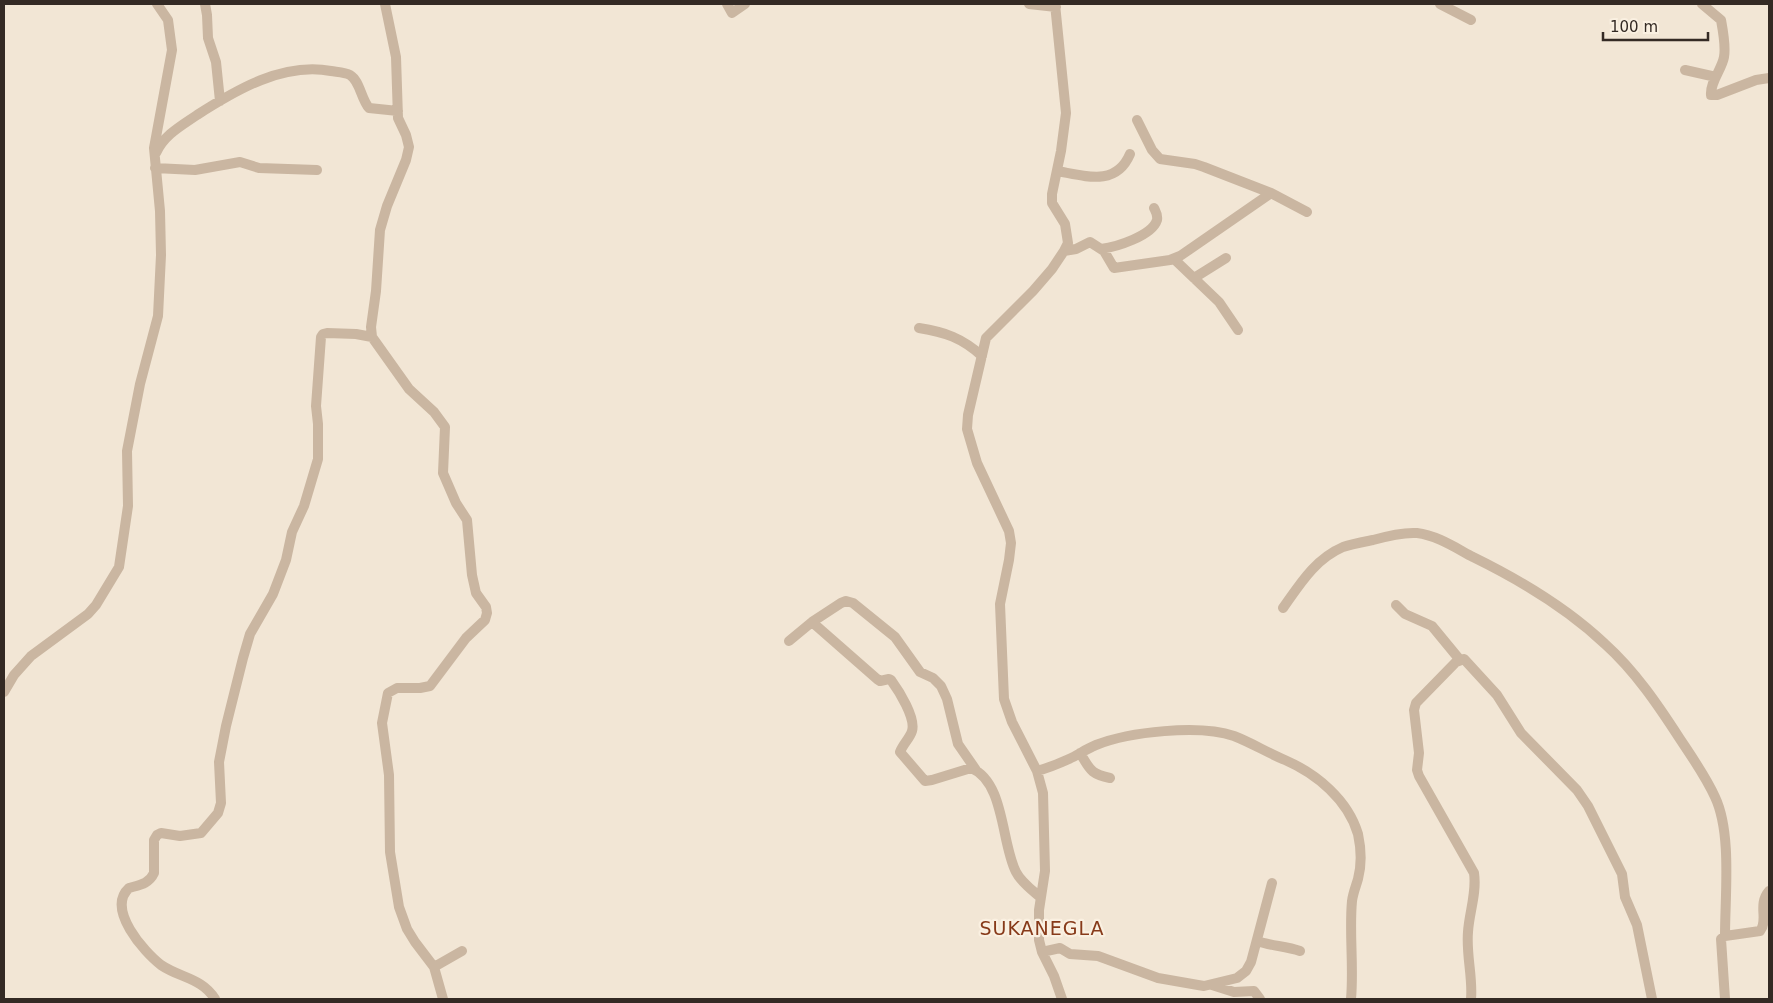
<svg xmlns="http://www.w3.org/2000/svg" width="1773" height="1003" viewBox="0 0 1773 1003" font-family="'DejaVu Sans',sans-serif">
<style>
.lines{fill:none;stroke-linecap:round;stroke-linejoin:round}
.minor{stroke:#cab6a1;stroke-width:10}
.labels{text-anchor:middle;stroke-width:4.5;stroke-linejoin:round;paint-order:stroke}
.quarter-label{font-size:19px;letter-spacing:1px;fill:#873a19;stroke:#faf0e1}
</style>
<rect width="100%" height="100%" fill="#f2e6d5"/>
<g class="lines">
<path class="minor" d="M205 4 207 15 208 38 216 62 220 101
M727 4 732 13 745 4
M1029 4 1056 7
M1055 4 1066 113 1061 151 1052 194V203L1065 224 1068 243 1064 251 1052 269 1033 291 986 338 968 415 967 429 977 463 1009 531 1011 543 1009 560 1000 604 1004 699 1012 722 1037 771 1043 793 1045 871 1039 910V940L1042 952 1054 976 1062 999
M1440 4 1471 20
M1702 4 1721 20C1723 31 1726 46 1724 57 1722 69 1710 82 1711 95H1717L1756 80 1769 78
M1685 70 1716 77
M1137 120 1152 150 1160 159 1195 164 1204 167 1271 193 1307 212
M156 153C164 135 181 126 197 115 236 90 283 62 331 71 337 72 345 72 350 75 360 81 361 99 369 108L398 111
M155 168 195 170 240 162 259 168 317 170
M1057 171C1085 176 1116 187 1130 154
M1101 249C1116 247 1152 236 1157 220 1158 215 1156 212 1154 208
M1064 251 1076 249 1090 242 1104 251 1114 268 1170 260 1180 256 1271 193
M1174 259 1219 302 1238 330
M1194 278 1226 258
M919 328C945 332 962 338 982 356
M372 337 371 327 376 291 380 230 387 206 406 160 409 147 406 135 398 118 396 57 385 4
M1396 605 1405 614 1432 626 1460 660
M1283 608C1300 584 1315 559 1343 547 1352 544 1363 542 1373 540 1387 536 1402 532 1417 533 1436 535 1456 548 1473 557 1520 580 1567 608 1605 644 1635 671 1658 705 1680 739 1692 757 1706 777 1715 797 1732 833 1725 895 1725 936
M812 622 877 679 880 681 889 679 891 680C899 691 916 718 912 731 910 738 903 744 900 752L925 781 932 780 971 768C1005 782 1001 843 1016 872 1021 882 1032 890 1040 897
M789 641 812 622 841 603 846 601 853 603 895 637 920 672 933 678 941 686 947 699 958 744 976 770
M4 692 14 675 31 656 88 614 96 605 119 567 128 506 127 451 140 384 158 316 161 255 160 211 154 148 172 50 168 20 157 4
M1080 753C1090 769 1090 774 1110 778
M1037 771C1048 768 1058 764 1069 759 1078 755 1086 749 1096 745 1129 732 1199 724 1234 736 1252 743 1268 753 1285 760 1317 774 1348 800 1358 834 1361 848 1362 864 1358 879 1356 886 1353 893 1352 901 1349 933 1354 966 1351 999
M1257 941C1271 946 1286 946 1300 951
M1042 952 1060 948 1070 954 1098 956 1158 978 1198 985 1204 986 1237 978 1246 971 1251 962 1272 883
M434 967 462 951
M1212 985 1234 992 1254 991 1260 999
M215 999C202 978 180 978 161 965 144 952 106 909 129 888 139 885 149 884 154 873V840L157 835 161 833 180 836 201 833 218 813 221 803 219 762 226 726 243 658 250 634 273 594 286 560 292 532 304 506 318 459V424L316 406 321 337 323 334 327 333 356 334 372 337 409 389 434 412 445 427 443 473 456 503 467 520 472 575 476 593 486 607 487 613 485 620 466 638 430 686 420 688H397L388 693 382 723 389 775 390 852 399 907 407 929 415 942 434 967 443 999
M1471 999C1473 977 1466 955 1468 932 1469 913 1477 893 1474 873L1419 776 1417 770 1419 753 1414 710 1416 703 1456 662 1464 659 1497 695 1521 733 1577 790 1588 806 1622 874 1625 897 1637 925 1652 999
M1725 999 1721 939 1725 936 1760 931C1769 920 1757 905 1769 891"/>
</g>
<g class="labels">
<g class="quarter-label">
<text x="1042" y="935">SUKANEGLA</text>
</g>
</g>
<rect width="1773" height="1003" fill="none" stroke="#342a24" stroke-width="10"/>
<path d="M1603 32v8h105v-8" fill="none" stroke="#342a24" stroke-width="2.5"/>
<text x="1610" y="32" font-size="15" fill="#342a24" stroke="#faf0e1" stroke-width="4" paint-order="stroke">100 m</text>
</svg>
